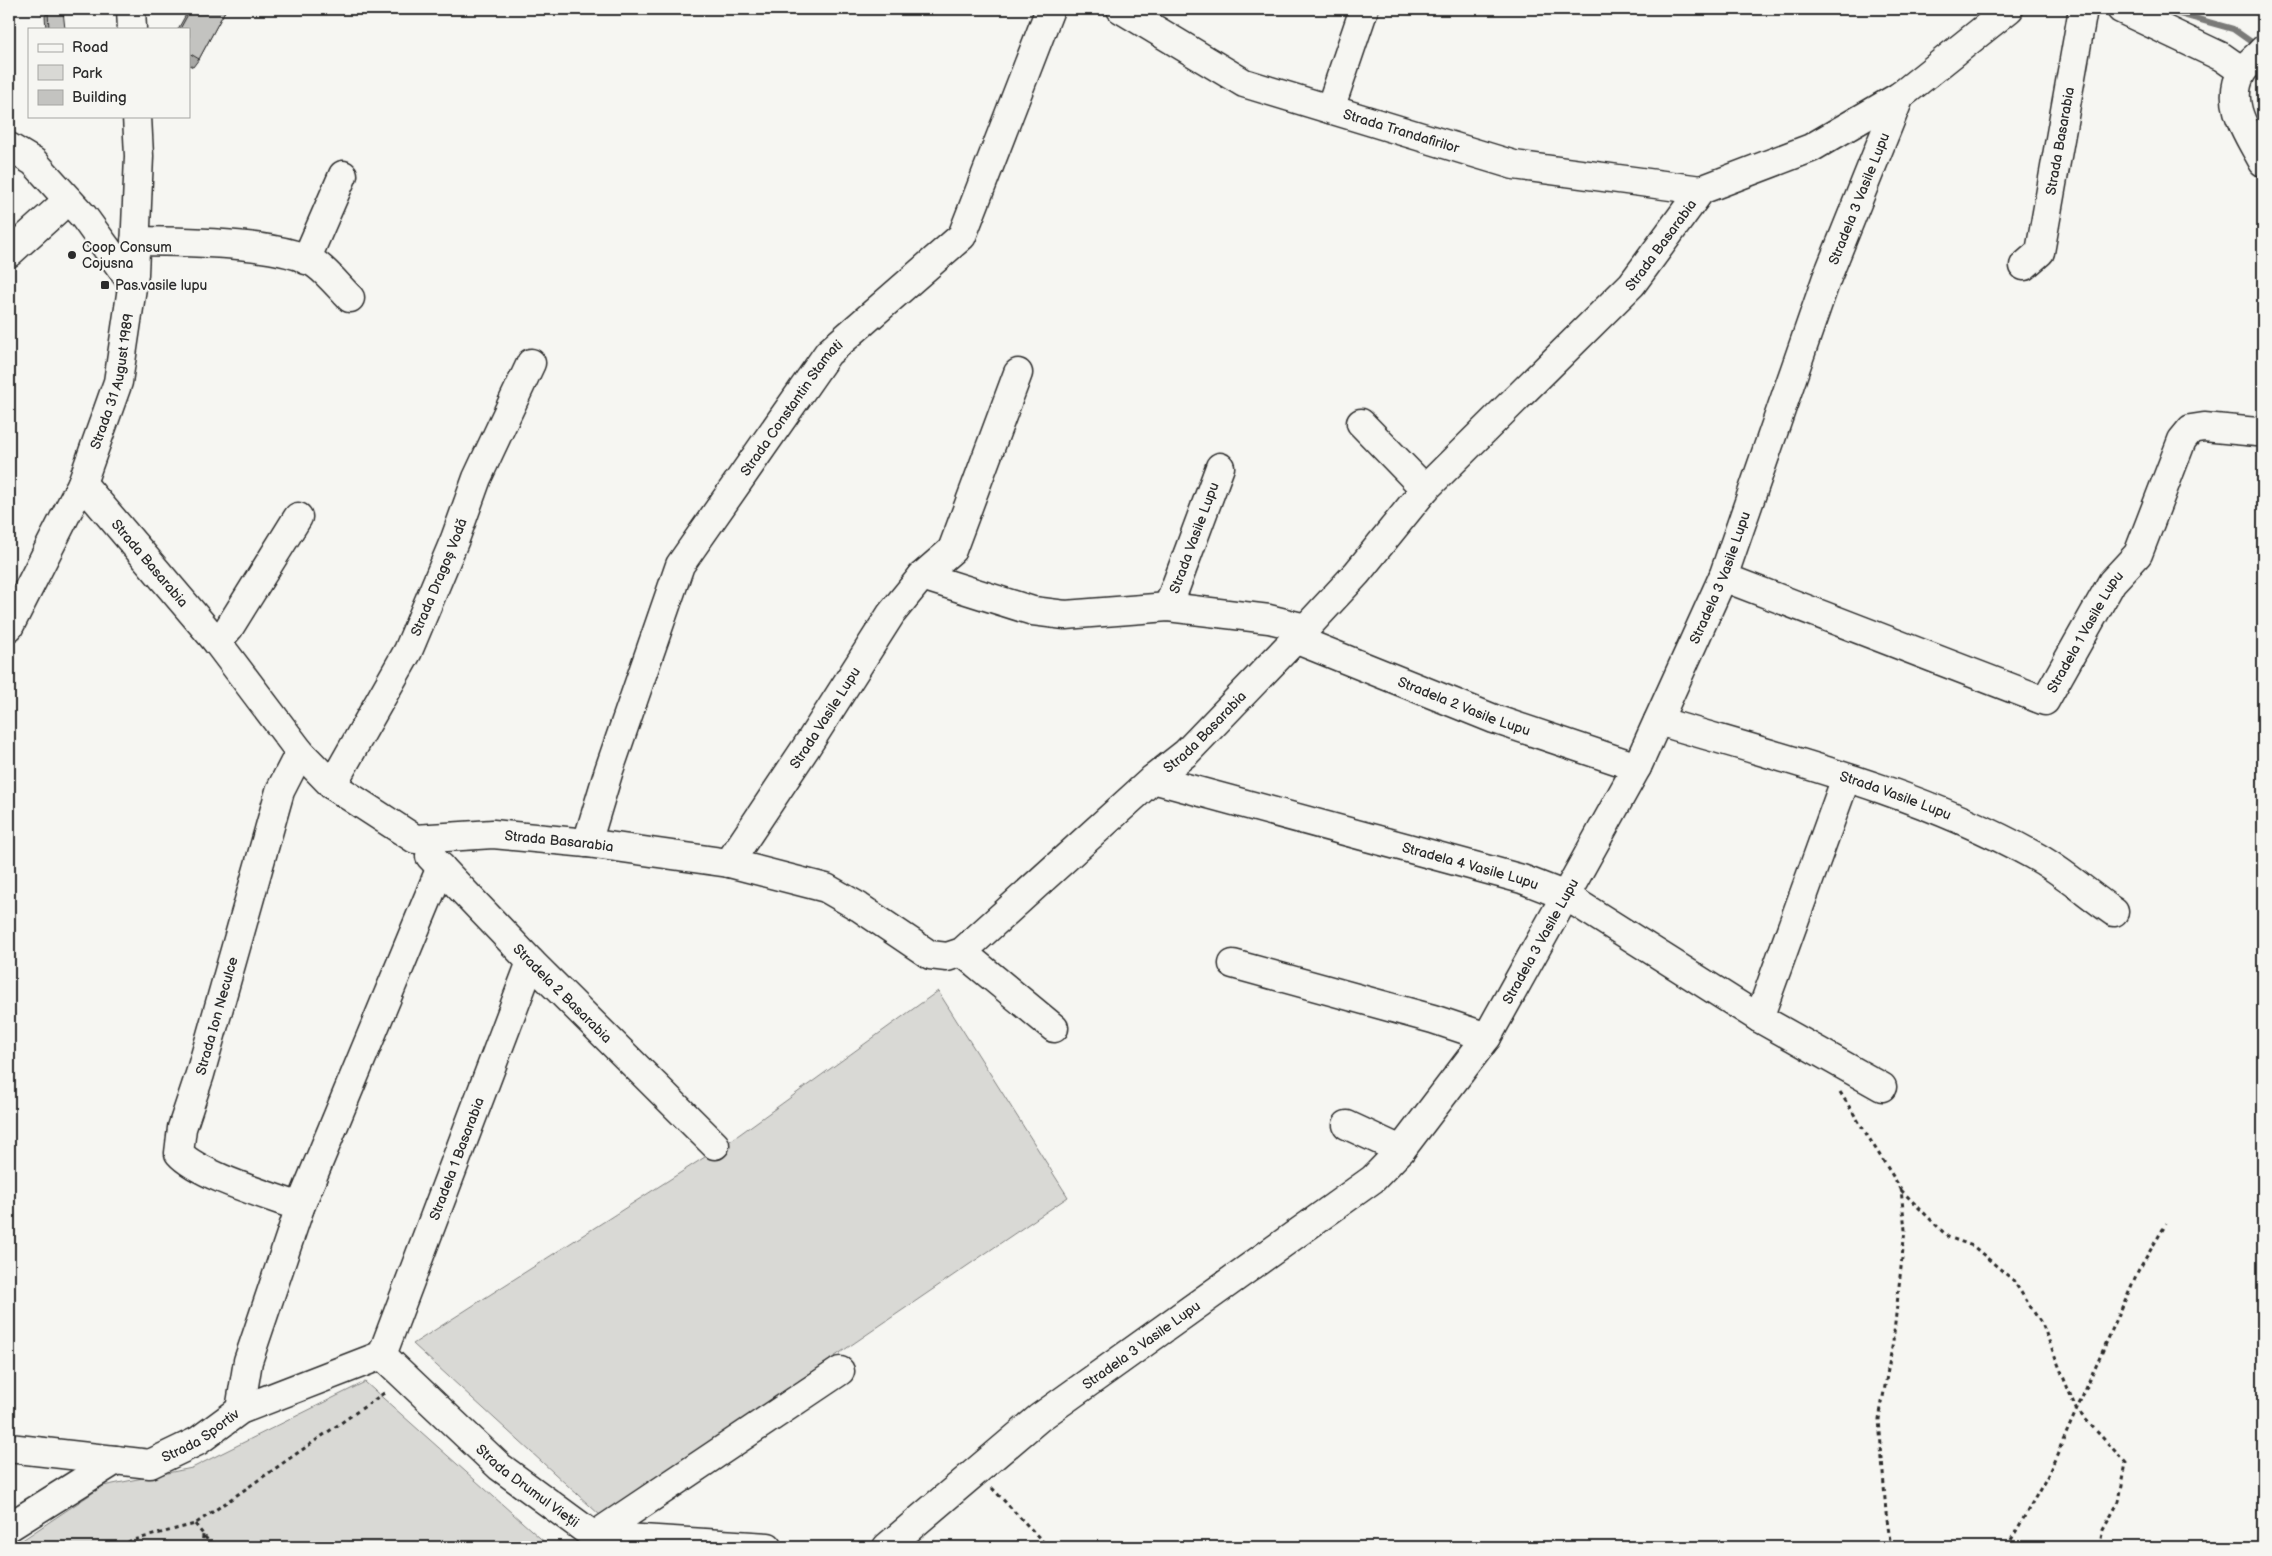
<svg xmlns="http://www.w3.org/2000/svg" width="2272" height="1556" viewBox="0 0 2272 1556" font-family="'Balsamiq Sans',sans-serif">
<style>
.green{fill:#d9d9d5;stroke:#828280}
.lines{fill:none;stroke-linecap:round;stroke-linejoin:round}
.stream{stroke:#7a7a78;stroke-width:6}
.minor-casing{stroke:#2b2b2b;stroke-width:31}
.path{stroke:#2b2b2b;stroke-width:3;stroke-dasharray:4 4;stroke-linecap:butt}
.minor{stroke:#f6f6f2;stroke-width:28}
.wall{fill:#a8a8a5;stroke:#2b2b2b}
.building{fill:#c3c3c0;stroke:#2b2b2b}
.poi-dot{fill:#2b2b2b;stroke:#f6f6f2;stroke-width:2}
.labels{text-anchor:middle;stroke-width:4;stroke-linejoin:round;paint-order:stroke}
.street-label{font-size:14px;fill:#2b2b2b;stroke:#f6f6f2}
.poi-label{font-size:14px;fill:#2b2b2b;stroke:#f6f6f2;text-anchor:start}
</style>
<rect width="100%" height="100%" fill="#f6f6f2"/>
<filter id="ink" filterUnits="userSpaceOnUse"><feTurbulence type="fractalNoise" baseFrequency=".02" numOctaves="2"/><feDisplacementMap in="SourceGraphic" scale="10" xChannelSelector="R" yChannelSelector="G"/><feConvolveMatrix kernelMatrix="1 2 1 2 8 2 1 2 1" color-interpolation-filters="sRGB"/></filter>
<g filter="url(#ink)">
<path class="green" d="M938 991 1068 1197 601 1516 413 1344 733 1139Z
M365 1382 549 1546 12 1547 103 1486 192 1468Z"/>
<g class="lines">
<path class="stream" d="M2162 9 2233 29 2257 46"/>
<defs>
<g id="minor">
<path d="M131 9 132 29"/>
<path id="s1" d="M1121 9 1244 83 1514 165 1701 190"/>
<path d="M2121 9 2222 57 2242 71"/>
<path d="M2263 50C2257 57 2247 64 2242 72 2224 103 2249 135 2263 162"/>
<path d="M1330 109 1364 9"/>
<path d="M9 147 34 162 84 217 132 283"/>
<path d="M135 241C177 242 285 241 317 265 329 274 340 288 350 298"/>
<path d="M9 253 68 200"/>
<path d="M306 260 343 175"/>
<path id="s2" d="M2024 266 2040 252 2083 9"/>
<path d="M1361 423 1425 489"/>
<path id="s3" d="M82 483 217 642 300 752 332 785 415 839 493 834 587 843 729 863 826 888 859 907 930 955 947 957 962 952 1153 779 1186 753 1306 628 1357 573 1425 489 1632 284 1701 190 1811 148 1900 96 2009 9"/>
<path d="M922 576 1033 611 1065 615 1168 607 1269 619 1306 628"/>
<path id="s4" d="M1723 577 2045 701 2112 582 2138 554 2182 440 2191 429 2204 427 2257 432 2263 429"/>
<path id="s5" d="M1168 607 1220 467"/>
<path id="s6" d="M9 627 82 483 118 382 134 274 139 156 137 116"/>
<path id="s7" d="M1295 639 1494 719 1637 767"/>
<path d="M217 642 229 628 298 517"/>
<path id="s8" d="M1658 721C1785 759 1917 791 2033 855 2062 870 2087 894 2114 912"/>
<path id="s9" d="M1153 779 1522 879 1566 896 1759 1018 1882 1087"/>
<path id="s10" d="M332 785 408 651 455 539 477 478 531 363"/>
<path id="s11" d="M587 843 609 770 680 565 828 353 962 236 1050 9"/>
<path id="s12" d="M430 856 531 962 715 1145"/>
<path id="s13" d="M729 863 807 746 891 614 922 576 952 550 1018 373"/>
<path d="M962 952 1054 1028"/>
<path d="M1233 964 1433 1019 1487 1037"/>
<path d="M1759 1018 1846 778"/>
<path d="M1347 1125 1401 1150"/>
<path id="s14" d="M300 1207C270 1196 198 1175 179 1153L182 1128 200 1074 280 791 300 752"/>
<path id="s15" d="M382 1355 500 1467 594 1536 768 1547"/>
<path id="s16" d="M382 1355 531 962"/>
<path d="M240 1410 248 1361 300 1207 441 867"/>
<path id="s17" d="M9 1448 150 1464 198 1441 240 1410 382 1355"/>
<path d="M9 1527 116 1460"/>
<path d="M594 1536 840 1371"/>
<path id="s18" d="M887 1547 1039 1418 1373 1179 1401 1150 1487 1037 1637 767 1723 577 1826 280 1900 96"/>
</g>
</defs>
<use href="#minor" class="minor-casing"/>
<path class="path" d="M1840 1092 1901 1189 1905 1230 1893 1342 1879 1419 1886 1513 1891 1547
M1901 1190 1948 1237 1973 1246 2013 1280 2043 1326 2076 1409 2126 1463 2119 1501 2103 1530 2099 1547
M992 1488 1048 1547
M195 1524 213 1547
M121 1547 130 1541 195 1524 387 1391
M202 1547 203 1535
M2007 1547 2047 1477 2138 1271 2166 1224"/>
<use href="#minor" class="minor"/>
</g>
<path class="wall" d="M189 9H226L199 59 193 67 189 65V29H178Z
M48 12 65 29H46L45 16Z"/>
<path class="building" d="M191 9H226L199 59 189 53V29H180Z
M63 11 65 29H49L48 12Z"/>
</g>
<g class="poi-dot">
<circle cx="72" cy="255" r="5"/>
<rect x="100" y="280" width="10" height="10" rx="2.5"/>
</g>
<g class="labels">
<g class="street-label">
<text dy="5" stroke="none"><textPath href="#s1" startOffset="308">Strada Trandafirilor</textPath></text>
<text dy="5" stroke="none"><textPath href="#s2" startOffset="134">Strada Basarabia</textPath></text>
<text dy="5" stroke="none"><textPath href="#s18" startOffset="1712">Stradela 3 Vasile Lupu</textPath></text>
<text dy="5" stroke="none"><textPath href="#s3" startOffset="2060">Strada Basarabia</textPath></text>
<text dy="5" stroke="none"><textPath href="#s6" startOffset="268">Strada 31 August 1989</textPath></text>
<text dy="5" stroke="none"><textPath href="#s11" startOffset="486">Strada Constantin Stamati</textPath></text>
<text dy="5" stroke="none"><textPath href="#s5" startOffset="74">Strada Vasile Lupu</textPath></text>
<text dy="5" stroke="none"><textPath href="#s3" startOffset="105">Strada Basarabia</textPath></text>
<text dy="5" stroke="none"><textPath href="#s10" startOffset="234">Strada Dragoș Vodă</textPath></text>
<text dy="5" stroke="none"><textPath href="#s18" startOffset="1308">Stradela 3 Vasile Lupu</textPath></text>
<text dy="5" stroke="none"><textPath href="#s4" startOffset="425">Stradela 1 Vasile Lupu</textPath></text>
<text dy="5" stroke="none"><textPath href="#s7" startOffset="182">Stradela 2 Vasile Lupu</textPath></text>
<text dy="5" stroke="none"><textPath href="#s13" startOffset="174">Strada Vasile Lupu</textPath></text>
<text dy="5" stroke="none"><textPath href="#s3" startOffset="1392">Strada Basarabia</textPath></text>
<text dy="5" stroke="none"><textPath href="#s8" startOffset="249">Strada Vasile Lupu</textPath></text>
<text dy="5" stroke="none"><textPath href="#s3" startOffset="636">Strada Basarabia</textPath></text>
<text dy="5" stroke="none"><textPath href="#s9" startOffset="329">Stradela 4 Vasile Lupu</textPath></text>
<text dy="5" stroke="none"><textPath href="#s18" startOffset="902">Stradela 3 Vasile Lupu</textPath></text>
<text dy="5" stroke="none"><textPath href="#s12" startOffset="191">Stradela 2 Basarabia</textPath></text>
<text dy="5" stroke="none"><textPath href="#s14" startOffset="276">Strada Ion Neculce</textPath></text>
<text dy="5" stroke="none"><textPath href="#s16" startOffset="210">Stradela 1 Basarabia</textPath></text>
<text dy="5" stroke="none"><textPath href="#s18" startOffset="325">Stradela 3 Vasile Lupu</textPath></text>
<text dy="5" stroke="none"><textPath href="#s17" startOffset="200">Strada Sportiv</textPath></text>
<text dy="5" stroke="none"><textPath href="#s15" startOffset="196">Strada Drumul Vieții</textPath></text>
</g>
<g class="poi-label">
<text x="82" y="252">Coop Consum<tspan x="82" dy="16">Cojusna</tspan></text>
<text x="115" y="290">Pas.vasile lupu</text>
</g>
</g>
<rect width="2272" height="1556" fill="none" stroke="#f6f6f2" stroke-width="30"/>
<rect x="15" y="15" width="2242" height="1526" fill="none" stroke="#2b2b2b" stroke-width="2" filter="url(#ink)"/>
<rect x="28" y="28" width="162" height="90" fill="#f6f6f2" stroke="#a5a5a2"/>
<rect x="38" y="44" width="25" height="8" fill="#f6f6f2" stroke="#a5a5a2"/>
<text x="72" y="52" font-size="15" fill="#2b2b2b">Road</text>
<rect x="38" y="65" width="25" height="15" fill="#d9d9d5" stroke="#a5a5a2"/>
<text x="72" y="78" font-size="15" fill="#2b2b2b">Park</text>
<rect x="38" y="90" width="25" height="15" fill="#c3c3c0" stroke="#a5a5a2"/>
<text x="72" y="102" font-size="15" fill="#2b2b2b">Building</text>
</svg>
